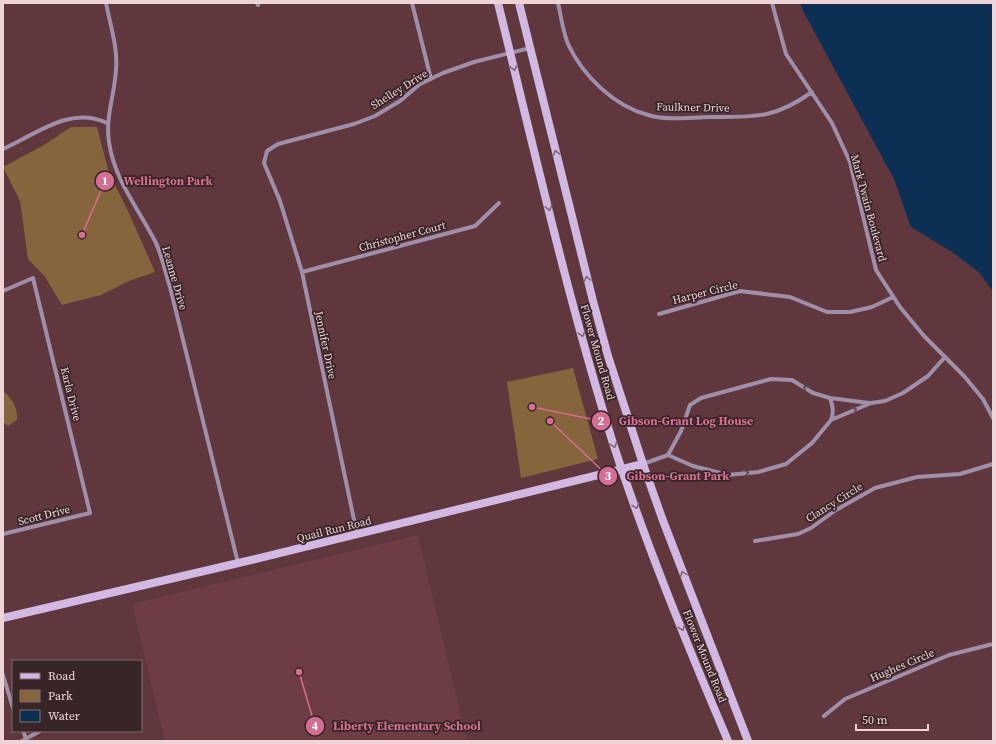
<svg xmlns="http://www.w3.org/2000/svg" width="996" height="744" viewBox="0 0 996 744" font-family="'Source Serif 4',serif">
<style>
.built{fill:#6e3d44}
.green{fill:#86653c}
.water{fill:#0c3053}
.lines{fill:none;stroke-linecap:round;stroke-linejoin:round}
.street{stroke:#9f8faa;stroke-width:4}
.secondary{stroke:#d2b9e3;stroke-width:8}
.oneway{stroke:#7d687c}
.oneway2{stroke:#5c4a55}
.labels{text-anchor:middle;stroke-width:3.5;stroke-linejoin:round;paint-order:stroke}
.street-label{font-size:11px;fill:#eed4d6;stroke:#382527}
.leader{fill:none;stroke:#d66d92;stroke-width:1.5}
.callout-dot{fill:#d66d92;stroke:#382527;stroke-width:1.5}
.mark-label{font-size:12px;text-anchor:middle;font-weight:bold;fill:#fff}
.callout-label{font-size:12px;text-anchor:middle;font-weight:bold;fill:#d66d92;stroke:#382527;stroke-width:3.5;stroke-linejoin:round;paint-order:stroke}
</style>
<rect width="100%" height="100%" fill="#5f373c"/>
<path class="built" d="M418 535 467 741H165L132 604Z"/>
<path class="green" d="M71 127H97L109 173 128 211 155 272 129 281 101 295 62 305 45 277 28 259 20 201 3 167 44 145Z
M573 368 598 459 521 478 507 382Z
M3 391C12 399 18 407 17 420L8 426 3 422Z"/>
<path class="water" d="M800 3H993V292L980 273 952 252 911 227 894 179 802 9Z"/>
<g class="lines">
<path class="street" d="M106 3C110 24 118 48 116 69 115 94 105 117 109 142 114 179 138 208 155 241 162 255 165 272 170 287L238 563
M257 3 258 5
M412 3 431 79
M558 3C561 16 563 32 568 44 583 76 614 106 648 115 667 121 691 117 711 117 755 117 774 119 812 92
M772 3 786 54 832 123 850 162 876 270 900 307 924 336 964 376 983 399 993 418
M3 149C35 135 70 105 107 123
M302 272 475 226 499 203
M3 291 33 278 90 513 3 534
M659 314 740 291 790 297 827 312H850L872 307 893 297
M830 398C833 407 834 412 831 420
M668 455 681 431 690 405 701 398 771 379 792 380 813 393 830 398 869 403
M643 464 668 455 693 466 728 475 758 472 786 464 812 443 831 420 871 403 885 401 903 393 928 376 945 357
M357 534 302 272 280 201 264 163 267 151 278 144 354 124 375 116 400 101 420 84 443 73 474 62 530 48
M755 541 798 534 811 528 836 510 875 488 917 477 960 474 993 464
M3 675 13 708
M824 716 845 699 949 655 993 644
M23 731 27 741
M22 741 40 731"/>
<path class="secondary" d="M498 3C534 149 567 296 612 440 645 542 686 642 728 741
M519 3 593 301 608 356 643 464 662 518 748 741
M3 618 247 561 643 464"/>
</g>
<defs><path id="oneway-chevron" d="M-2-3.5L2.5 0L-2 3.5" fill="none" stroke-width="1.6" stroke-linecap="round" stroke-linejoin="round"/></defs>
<g class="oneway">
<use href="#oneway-chevron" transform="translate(514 68) rotate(76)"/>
<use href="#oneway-chevron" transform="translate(556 153) rotate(-104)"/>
<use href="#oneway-chevron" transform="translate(549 208) rotate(76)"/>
<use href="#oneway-chevron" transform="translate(587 279) rotate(-104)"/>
<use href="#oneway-chevron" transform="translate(582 334) rotate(74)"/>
<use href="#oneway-chevron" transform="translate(614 445) rotate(71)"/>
<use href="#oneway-chevron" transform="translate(636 506) rotate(70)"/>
<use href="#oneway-chevron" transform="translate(683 574) rotate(-111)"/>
<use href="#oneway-chevron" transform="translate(682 628) rotate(69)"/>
</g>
<g class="oneway2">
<use href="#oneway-chevron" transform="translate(806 388) rotate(-148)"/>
<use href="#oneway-chevron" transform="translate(854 410) rotate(-23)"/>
<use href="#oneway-chevron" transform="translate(746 473) rotate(-5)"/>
</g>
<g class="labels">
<g class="street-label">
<text transform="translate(399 89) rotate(-32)" y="4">Shelley Drive</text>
<text transform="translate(693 107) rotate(1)" y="4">Faulkner Drive</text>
<text transform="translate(869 208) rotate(75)" y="4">Mark Twain Boulevard</text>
<text transform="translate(402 236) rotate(-15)" y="4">Christopher Court</text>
<text transform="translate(175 278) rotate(74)" y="4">Leanne Drive</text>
<text transform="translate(705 292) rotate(-14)" y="4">Harper Circle</text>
<text transform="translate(326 345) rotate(78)" y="4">Jennifer Drive</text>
<text transform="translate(598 352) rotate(74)" y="4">Flower Mound Road</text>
<text transform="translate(71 394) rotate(76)" y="4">Karla Drive</text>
<text transform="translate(834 502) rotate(-32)" y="4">Clancy Circle</text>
<text transform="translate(44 515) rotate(-14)" y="4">Scott Drive</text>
<text transform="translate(334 529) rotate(-14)" y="4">Quail Run Road</text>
<text transform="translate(705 656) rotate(68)" y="4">Flower Mound Road</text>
<text transform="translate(902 665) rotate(-23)" y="4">Hughes Circle</text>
</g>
</g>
<path class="leader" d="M82 235L105 181M532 407L601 421M550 421L608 476M299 672L315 726"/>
<g class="callout-dot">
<circle cx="82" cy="235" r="4"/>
<circle cx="532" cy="407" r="4"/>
<circle cx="550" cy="421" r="4"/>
<circle cx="299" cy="672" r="4"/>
<circle cx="105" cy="181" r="10"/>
<circle cx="601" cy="421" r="10"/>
<circle cx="608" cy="476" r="10"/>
<circle cx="315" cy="726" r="10"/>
</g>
<g class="mark-label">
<text x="105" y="185">1</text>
<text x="601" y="425">2</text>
<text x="608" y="480">3</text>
<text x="315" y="730">4</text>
</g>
<g class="callout-label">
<text x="168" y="185">Wellington Park</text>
<text x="686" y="425">Gibson-Grant Log House</text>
<text x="678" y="480">Gibson-Grant Park</text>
<text x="407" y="730">Liberty Elementary School</text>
</g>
<rect width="996" height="744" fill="none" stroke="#eed4d6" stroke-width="8"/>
<rect x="12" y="660" width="130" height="72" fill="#382527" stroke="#816b6d"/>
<rect x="20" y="673" width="20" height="6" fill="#d2b9e3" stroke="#816b6d"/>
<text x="48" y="680" font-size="12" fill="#eed4d6">Road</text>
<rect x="20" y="690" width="20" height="12" fill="#86653c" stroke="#816b6d"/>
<text x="48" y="700" font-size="12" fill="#eed4d6">Park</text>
<rect x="20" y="710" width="20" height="12" fill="#0c3053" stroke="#816b6d"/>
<text x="48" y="720" font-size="12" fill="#eed4d6">Water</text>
<path d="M856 724v6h72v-6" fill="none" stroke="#eed4d6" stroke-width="2"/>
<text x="862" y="724" font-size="12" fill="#eed4d6" stroke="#382527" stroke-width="3" paint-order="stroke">50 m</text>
</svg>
